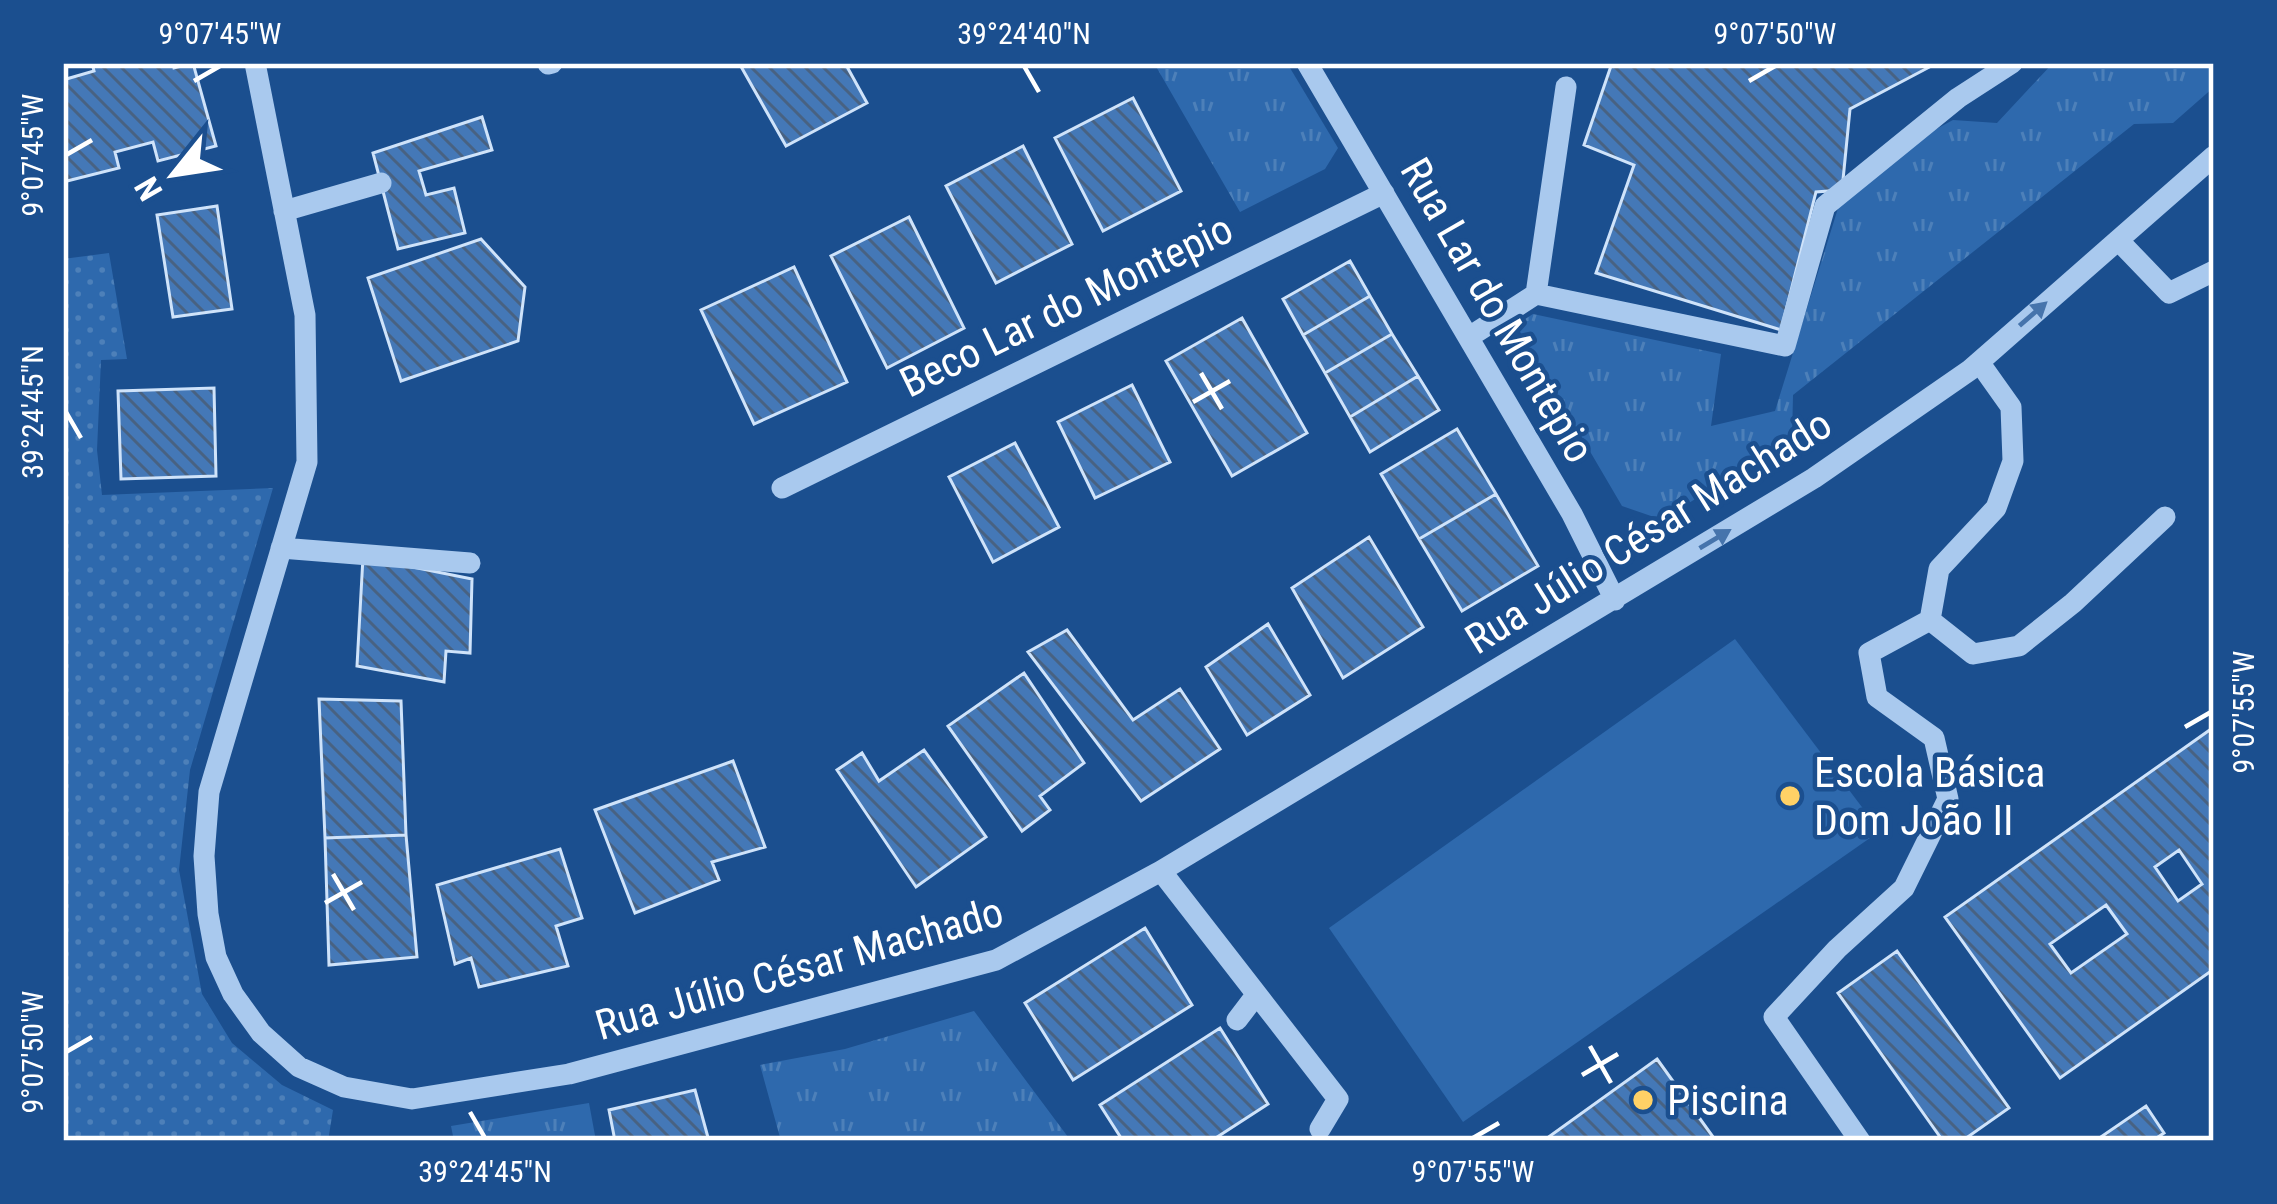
<svg xmlns="http://www.w3.org/2000/svg" width="2277" height="1204" viewBox="0 0 2277 1204" font-family="'Roboto Condensed',sans-serif">
<style>
.grass{fill:url(#grass-tufts)}
.park{fill:url(#park-dots)}
.pitch{fill:#2e69ad}
.building{fill:url(#building-back-hatch);stroke:#cfe3fa;stroke-width:3;fill-rule:evenodd}
.lines{fill:none;stroke-linecap:round;stroke-linejoin:round}
.minor{stroke:#a9c9ee;stroke-width:21}
.oneway{fill:#4674ac}
.ticks{fill:none;stroke:#fff;stroke-width:4.5}
.poi-dot{fill:#ffd166;stroke:#1b4f8f;stroke-width:4.5}
.labels{text-anchor:middle;stroke-width:9;stroke-linejoin:round;paint-order:stroke}
.street-label{font-size:42px;fill:#fff;stroke:#1b4f8f}
.poi-label{font-size:42px;fill:#fff;stroke:#1b4f8f;text-anchor:start}
.neatline{fill:none;stroke:#fff;stroke-width:4.5}
.ticks-label{font-size:30px;text-anchor:middle;fill:#fff}
</style>
<defs>
<pattern id="grass-tufts" width="24" height="20" patternUnits="userSpaceOnUse" patternTransform="scale(3)"><rect width="24" height="20" fill="#2e69ad"/><path d="M3 7l-1-3M5 7V3M7 7l1-3M15 17l-1-3M17 17v-4M19 17l1-3" fill="none" stroke="#4d80b9"/></pattern>
<pattern id="park-dots" width="8" height="8" patternUnits="userSpaceOnUse" patternTransform="scale(3)"><rect width="8" height="8" fill="#2e69ad"/><path d="M2 2h.1M6 6h.1" fill="none" stroke="#4d80b9" stroke-width="1.8" stroke-linecap="round"/></pattern>
<pattern id="building-back-hatch" width="6" height="6" patternUnits="userSpaceOnUse" patternTransform="scale(3)"><rect width="6" height="6" fill="#4478b7"/><path d="M-1 5l2 2M0 0l6 6M5-1l2 2" fill="none" stroke="#486282"/></pattern>
</defs>
<rect width="100%" height="100%" fill="#1b4f8f"/>
<path class="grass" d="M1154 63H1287L1338 148 1325 169 1240 212Z
M2053 63H2214V87L2173 123 2134 124 1793 395 1792 438 1673 513 1654 517 1622 506 1516 325 1533 314 1721 354 1711 426 1775 411 1839 205 1927 134 1953 120 1997 123Z
M974 1011 1071 1141H781L760 1065 845 1049Z
M589 1103 596 1141H454L451 1126Z"/>
<path class="park" d="M109 253 127 359 101 360 97 450 102 495 273 488 190 770 179 870 202 994 232 1043 282 1085 333 1110 328 1141H63V259Z"/>
<path class="pitch" d="M1735 639 1880 831 1463 1122 1329 928Z"/>
<path class="building" d="M92 63H173L174 68 193 63 216 146 158 161 153 142 115 152 119 168 63 182V80L94 71Z
M739 63H845L867 103 786 146Z
M1612 63H1937L1850 109 1842 190 1816 192 1781 330 1596 273 1634 165 1584 145Z
M1133 98 1181 191 1103 231 1055 138Z
M482 117 492 150 419 171 426 195 454 188 465 233 398 249 373 153Z
M1023 146 1072 244 996 283 946 186Z
M217 206 232 309 173 317 157 215Z
M909 217 964 328 887 368 831 256Z
M481 239 525 287 518 341 401 381 368 278Z
M1350 261 1370 296 1303 335 1283 299Z
M794 267 847 382 754 424 701 310Z
M1370 296 1392 334 1325 373 1303 335Z
M1242 318 1307 433 1232 476 1166 361Z
M1392 334 1418 376 1350 417 1325 373Z
M1418 376 1439 410 1370 452 1350 417Z
M1132 385 1170 462 1095 498 1058 422Z
M214 388 216 476 121 479 118 391Z
M1457 429 1496 494 1419 539 1381 474Z
M1015 443 1059 527 993 562 949 477Z
M1496 494 1538 566 1462 611 1419 539Z
M1369 537 1423 627 1343 678 1292 588Z
M363 557 472 579 470 653 446 651 444 682 357 666Z
M1268 624 1310 695 1247 735 1206 667Z
M1067 630 1133 720 1180 689 1220 749 1141 801 1028 652Z
M1024 673 1084 763 1040 796 1050 810 1022 831 948 726Z
M319 699 401 701 406 835 325 838Z
M2214 727V969L2060 1078 1945 917ZM2179 850 2202 884 2178 901 2155 867ZM2106 905 2127 934 2071 973 2050 944Z
M924 750 986 837 916 887 837 770 862 753 879 781Z
M733 761 765 847 712 862 719 880 635 913 595 810Z
M406 835 417 957 329 965 325 838Z
M560 849 582 918 556 926 568 966 479 987 471 958 455 964 437 885Z
M1145 928 1192 1005 1073 1080 1025 1003Z
M1897 951 2009 1108 1962 1141H1943L1838 993Z
M1220 1028 1268 1104 1211 1141H1123L1100 1105Z
M1657 1059 1716 1141H1543Z
M695 1090 709 1141H615L609 1110Z
M2146 1106 2164 1133 2152 1141H2095Z"/>
<g class="lines">
<path class="minor" d="M255 63 305 315 307 462 209 792 204 856 208 914 216 957 233 994 261 1033 299 1067 344 1087 412 1099 569 1074 996 960 1161 871 1814 478 1970 370 2214 156
M1307 63 1572 514 1615 600
M548 64 552 63
M284 211 381 183
M2118 240 2169 293 2214 271
M1536 294 1785 346 1825 206 1958 98 2012 63
M1469 337 1536 294 1566 87
M1979 362 2011 407 2013 461 1996 508 1939 569 1930 620 1973 654 2019 646 2073 603 2165 517
M782 488 1384 193
M281 548 470 563
M1161 871 1338 1099 1320 1129
M1237 1020 1256 995
M1860 1141 1774 1017 1837 949 1904 888 1948 799 1934 738 1877 697 1869 653 1930 620"/>
</g>
<defs><path id="oneway-solid" d="M-6-.8H1V-3.2L6.5 0L1 3.2V.8H-6Z" transform="scale(3)"/></defs>
<g class="oneway">
<use href="#oneway-solid" transform="translate(2033 314) rotate(-41)"/>
<use href="#oneway-solid" transform="translate(1715 539) rotate(-31)"/>
</g>
<path class="ticks" d="M1024 66 1039 92M194 81 220 66M1749 81 1775 66M66 155 92 140M1201 373 1222 409M1193 402 1230 381M66 412 81 438M2185 727 2211 712M333 874 354 910M325 903 362 882M1590 1046 1611 1083M66 1052 92 1037M1582 1075 1618 1054M470 1112 485 1138M1473 1138 1499 1123"/>
<g class="poi-dot">
<circle cx="1790" cy="796" r="12"/>
<circle cx="1643" cy="1100" r="12"/>
</g>
<g class="labels">
<g class="street-label">
<text transform="translate(1066 305) rotate(-26)" y="15">Beco Lar do Montepio</text>
<text transform="translate(1498 310) rotate(60)" y="15">Rua Lar do Montepio</text>
<text transform="translate(1648 531) rotate(-32)" y="15">Rua Júlio César Machado</text>
<text transform="translate(799 968) rotate(-16)" y="15">Rua Júlio César Machado</text>
</g>
<g class="poi-label">
<text x="1814" y="787">Escola Básica<tspan x="1814" dy="48">Dom João II</tspan></text>
<text x="1667" y="1115">Piscina</text>
</g>
</g>
<rect width="2277" height="1204" fill="none" stroke="#1b4f8f" stroke-width="132"/>
<g transform="translate(174 174) rotate(240)" stroke="#1b4f8f" stroke-width="9" paint-order="stroke">
<path d="M0-9L21 45L0 30L-21 45Z" fill="#ffffff"/>
<text y="-18" font-size="33" font-weight="bold" text-anchor="middle" fill="#ffffff">N</text>
</g>
<rect x="66" y="66" width="2145" height="1072" class="neatline"/>
<g class="ticks-label">
<text x="220" y="44">9°07'45"W</text>
<text x="1024" y="44">39°24'40"N</text>
<text x="1775" y="44">9°07'50"W</text>
<text transform="translate(33 155) rotate(-90)" y="10">9°07'45"W</text>
<text transform="translate(33 412) rotate(-90)" y="10">39°24'45"N</text>
<text transform="translate(2244 712) rotate(-90)" y="10">9°07'55"W</text>
<text transform="translate(33 1052) rotate(-90)" y="10">9°07'50"W</text>
<text x="485" y="1182">39°24'45"N</text>
<text x="1473" y="1182">9°07'55"W</text>
</g>
</svg>
